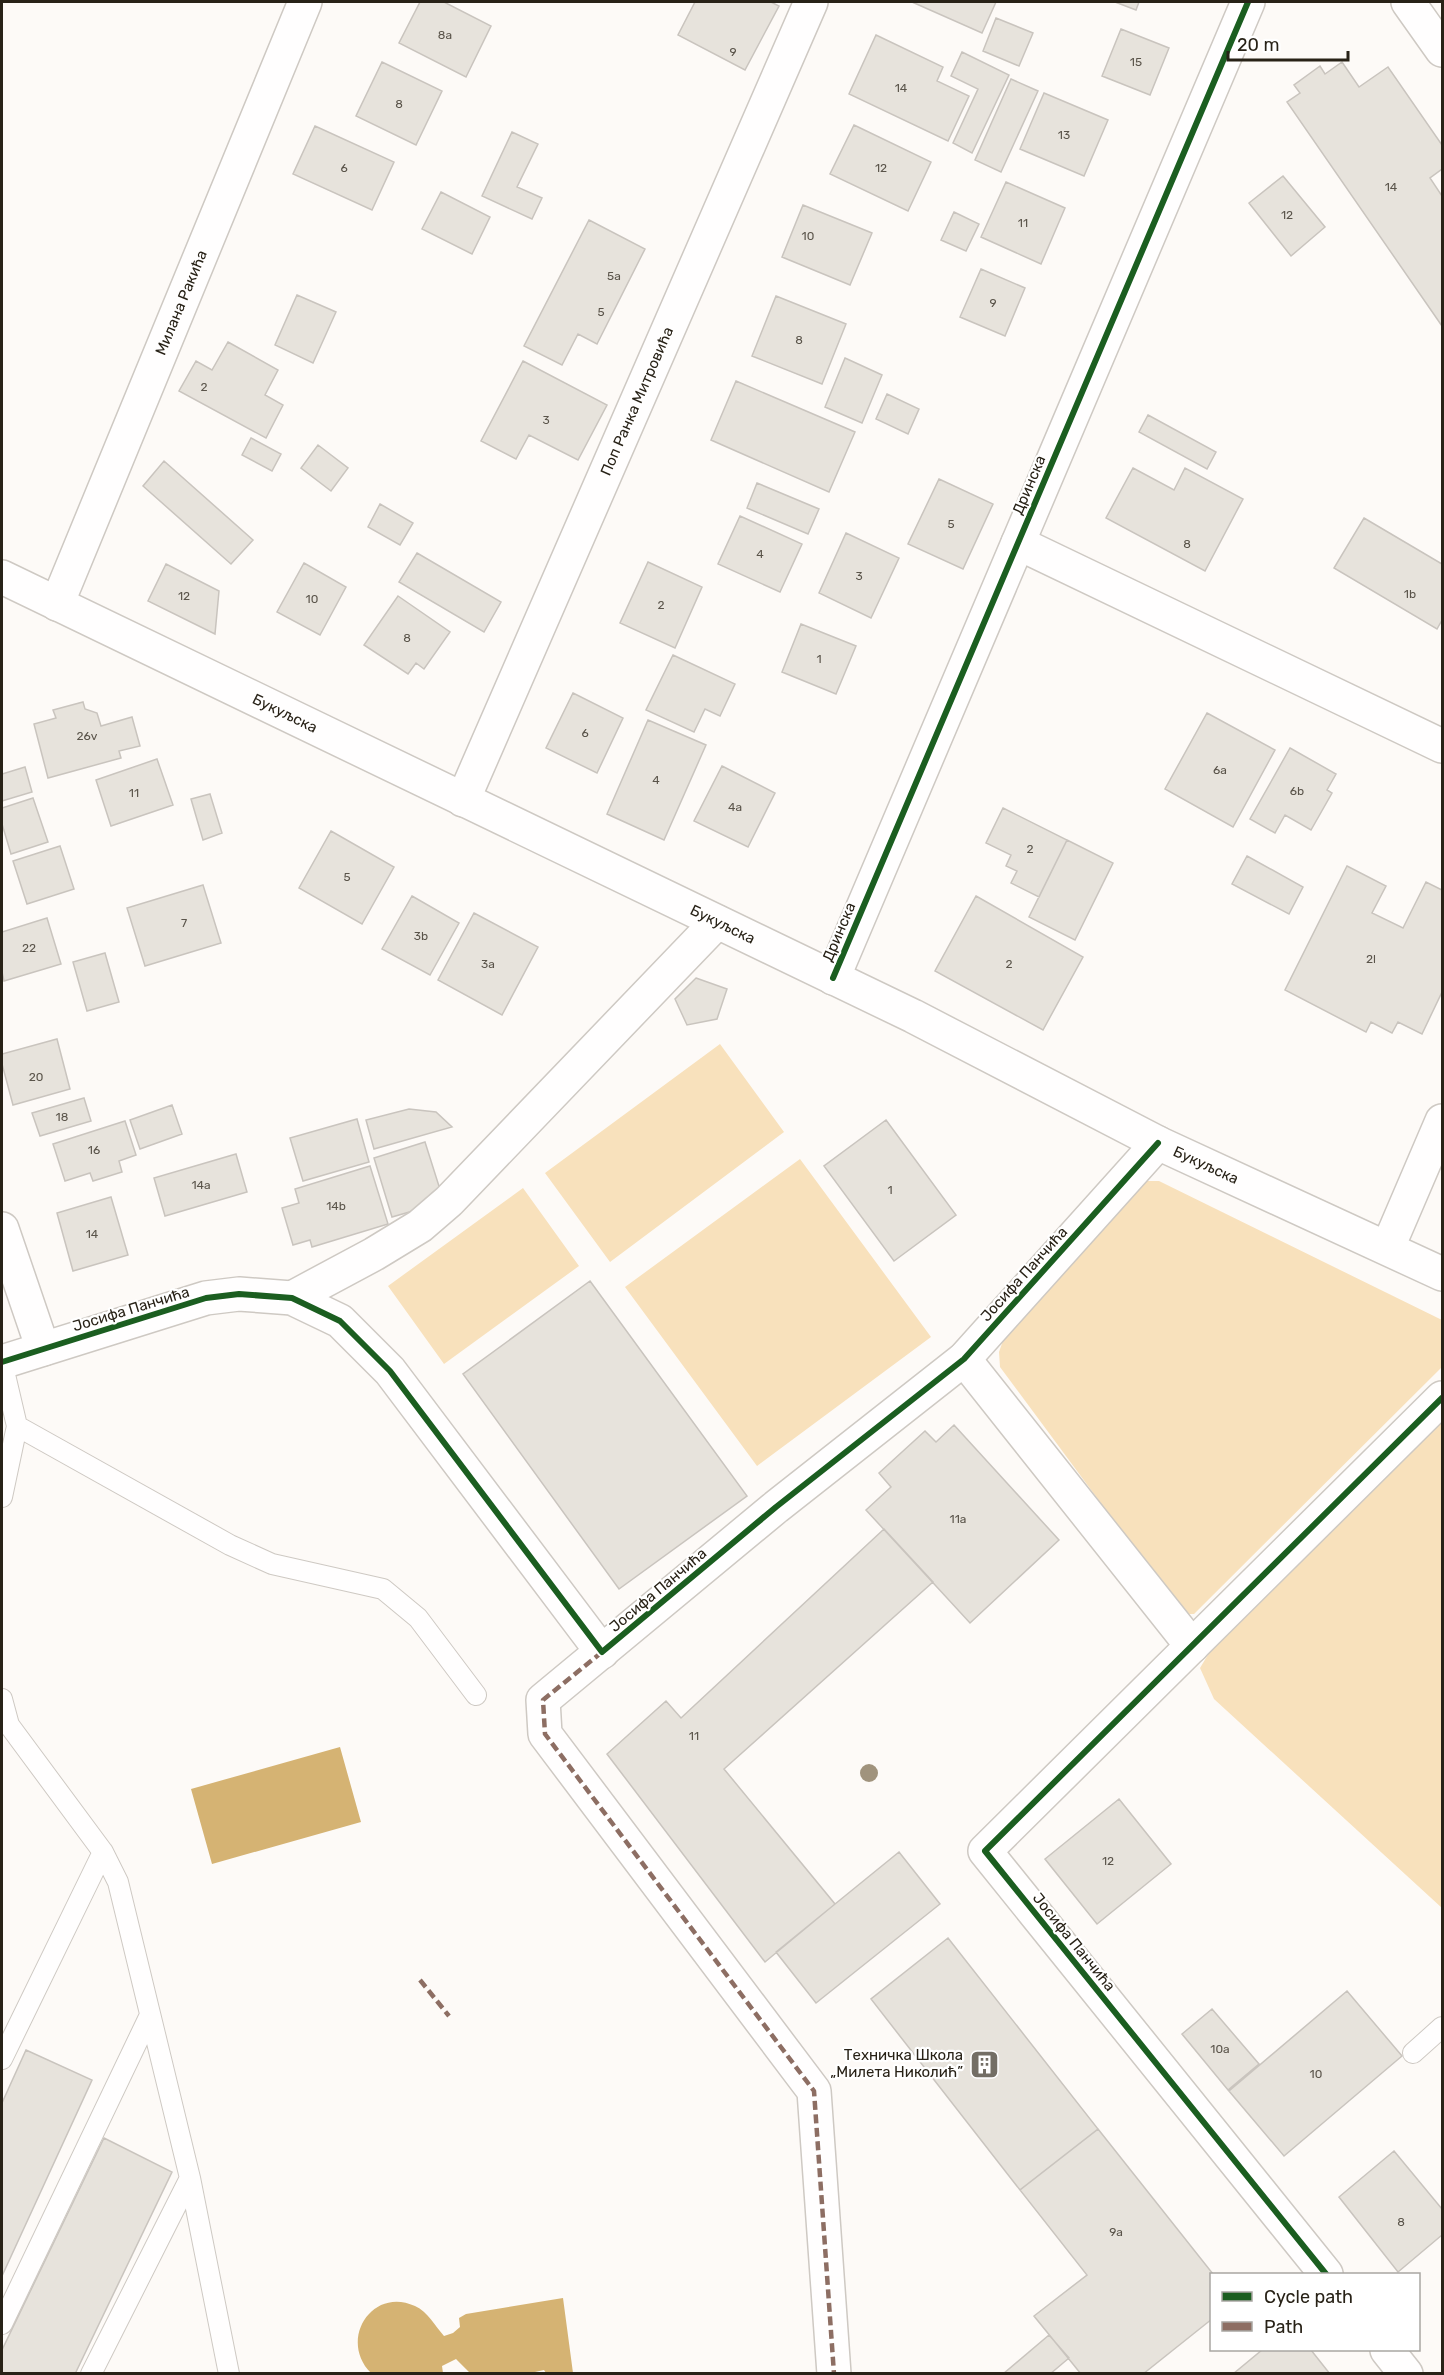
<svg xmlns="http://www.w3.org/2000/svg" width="1444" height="2375" viewBox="0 0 1444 2375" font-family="Rubik,sans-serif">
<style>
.green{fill:#f8e1bc}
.water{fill:#d5b373}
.building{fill:#e7e3dc;stroke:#c9c4be;stroke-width:1.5}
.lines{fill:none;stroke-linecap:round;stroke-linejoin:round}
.lane-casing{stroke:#cec9c3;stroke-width:22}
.street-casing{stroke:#cec9c3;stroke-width:36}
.secondary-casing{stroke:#cec9c3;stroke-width:36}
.lane{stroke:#fffefe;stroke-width:20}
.street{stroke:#fffefe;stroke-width:33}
.secondary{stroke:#fffefe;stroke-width:33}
.quiet{stroke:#8d6e63;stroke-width:4.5;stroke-dasharray:9 4.5;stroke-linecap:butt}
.cycleway-casing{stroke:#fff;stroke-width:10}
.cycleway{stroke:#1b5e20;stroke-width:6}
.tree{fill:#a0937d}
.labels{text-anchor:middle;stroke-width:4.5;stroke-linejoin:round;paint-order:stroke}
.number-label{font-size:12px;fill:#5a544a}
.street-label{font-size:15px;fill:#282217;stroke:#fff}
.poi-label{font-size:15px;fill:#282217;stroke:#fff;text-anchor:end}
</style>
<rect width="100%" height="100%" fill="#fdfaf7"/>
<path class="green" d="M720 1044 784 1132 610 1262 545 1173Z
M800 1159 931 1337 757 1466 625 1287Z
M1146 1181H1159L1442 1320V1367L1194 1614H1185L1177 1606 1000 1367 999 1352 1005 1335Z
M523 1188 579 1266 444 1364 388 1286Z
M1442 1419V1908L1214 1699 1200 1668 1209 1653Z"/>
<path class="water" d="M340 1747 361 1822 212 1864 191 1789Z
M563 2298 573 2373H546L544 2370 526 2374 470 2373 456 2359 442 2366 443 2373H371C338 2340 372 2286 415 2306 428 2312 435 2326 444 2336L453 2333 460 2327 459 2318 466 2314Z"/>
<path class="building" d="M420 2H444L491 26 466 77 399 43Z
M695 2H771L779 6 745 70 678 35Z
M912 2H996L982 33Z
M1115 2H1139L1136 10Z
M996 18 1033 33 1019 66 983 51Z
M1121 29 1169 48 1150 95 1102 76Z
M876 35 943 67 937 81 969 96 948 141 849 94Z
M962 52 1009 75 972 153 953 143 978 89 951 76Z
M382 62 442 91 416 145 356 116Z
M1342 62 1359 87 1388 67 1442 145V169L1430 178 1442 196V326L1287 102 1300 93 1294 85 1320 66 1325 74Z
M1011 79 1038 91 1001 172 975 160Z
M1044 93 1108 120 1084 176 1020 149Z
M854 125 931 162 908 211 830 174Z
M315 126 394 162 372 210 293 174Z
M512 132 538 144 517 187 542 198 532 219 482 196Z
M1283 176 1325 227 1291 256 1249 203Z
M1006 182 1065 208 1041 264 981 237Z
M441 192 490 217 472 254 422 229Z
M803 205 872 233 850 285 782 257Z
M954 212 979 224 966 251 941 240Z
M589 220 645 249 597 344 578 334 562 365 524 346Z
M981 269 1025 288 1005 336 960 317Z
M297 295 336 312 313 363 275 345Z
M776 296 846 324 822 384 752 356Z
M228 342 278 370 265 395 283 405 266 438 179 391 196 361 212 370Z
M845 358 882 375 862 423 825 407Z
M523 361 607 405 578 460 529 435 516 459 481 441Z
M736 381 855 432 829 492 711 440Z
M887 394 919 409 908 434 876 419Z
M1148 415 1216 452 1207 469 1139 432Z
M251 438 281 454 272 471 242 455Z
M318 445 348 468 331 491 301 468Z
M164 461 253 540 231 564 143 486Z
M1133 468 1174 490 1185 468 1243 499 1205 571 1106 518Z
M939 479 993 504 963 569 908 544Z
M757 483 819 509 808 534 747 508Z
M380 504 413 523 400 545 368 527Z
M740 516 802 544 780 592 718 564Z
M1364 518 1442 564V620L1437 629 1334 568Z
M846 533 899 558 871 618 819 593Z
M417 553 501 602 484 632 399 582Z
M648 562 702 587 675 648 620 623Z
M304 563 346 587 320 635 277 612Z
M166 564 219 591 215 634 148 601Z
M398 596 450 632 424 669 416 663 408 674 364 645Z
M801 624 856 646 836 694 782 672Z
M673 655 735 684 720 716 705 709 694 732 646 710Z
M573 693 623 718 597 773 546 748Z
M83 702 85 709 97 713 101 726 132 717 140 746 119 751 121 758 48 778 34 724 56 718 53 710Z
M1207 713 1275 750 1233 827 1165 789Z
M648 720 706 745 664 840 607 814Z
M1290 748 1336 774 1327 790 1332 793 1311 830 1285 815 1275 833 1250 819Z
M157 759 173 805 111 826 96 780Z
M722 766 775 793 748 847 694 821Z
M25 767 32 792 2 801V774Z
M210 794 222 833 203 840 191 799Z
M33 798 48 842 11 854 2 824V808Z
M1003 808 1067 840 1039 897 1011 883 1017 871 1006 866 1011 855 986 843Z
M331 831 394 867 362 924 299 888Z
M1067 840 1113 863 1075 940 1029 917Z
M60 846 74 889 27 904 13 861Z
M1247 856 1303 887 1289 914 1232 884Z
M1347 866 1386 886 1372 913 1403 928 1426 882 1442 890V992L1422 1034 1398 1022 1392 1033 1371 1022 1366 1032 1285 990Z
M203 885 221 943 145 966 127 908Z
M412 896 459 923 430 975 382 949Z
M976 896 1083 957 1043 1030 935 971Z
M474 913 538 947 502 1015 438 980Z
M47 918 61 964 4 981 2 972V932Z
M105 953 119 1002 87 1011 73 962Z
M696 978 727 989 717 1019 687 1025 675 999Z
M57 1039 70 1089 13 1105 2 1064V1054Z
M84 1098 91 1121 40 1136 32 1113Z
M172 1105 182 1134 140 1149 130 1120Z
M409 1109 436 1112 452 1127 374 1149 366 1120Z
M357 1119 369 1162 303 1181 290 1138Z
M886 1120 956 1215 894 1261 824 1166Z
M125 1121 136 1155 119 1161 122 1172 93 1181 90 1173 65 1181 53 1144Z
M425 1142 444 1202 392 1217 374 1158Z
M236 1154 247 1192 165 1216 154 1178Z
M370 1166 388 1224 312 1247 310 1240 293 1245 282 1208 299 1203 295 1189Z
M111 1197 128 1255 73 1271 57 1213Z
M590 1281 747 1496 619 1589 463 1374Z
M954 1425 1059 1540 970 1623 866 1510 891 1487 879 1473 925 1431 936 1442Z
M884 1529 933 1582 724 1769 835 1904 765 1962 607 1754 666 1701 681 1718Z
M1119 1799 1171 1864 1097 1924 1045 1859Z
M899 1852 940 1904 816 2003 776 1952Z
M948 1938 1098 2129 1020 2190 871 1999Z
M1347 1991 1402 2056 1284 2156 1229 2091Z
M1212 2009 1259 2064 1228 2090 1182 2034Z
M26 2050 92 2080 2 2276V2103Z
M1098 2129 1213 2274 1212 2319 1143 2374H1081L1034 2316 1087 2275 1020 2190Z
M104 2138 172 2172 75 2374H2V2350Z
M1394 2151 1442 2209V2235L1398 2272 1339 2197Z
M1049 2335 1069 2358 1050 2374H1003Z
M1262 2350H1311L1330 2374H1233Z"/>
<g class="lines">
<defs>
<path id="lane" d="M17 1426 230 1545 272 1564 383 1589 418 1618 476 1695
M2 1497 17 1426 2 1362
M2 1699 9 1725 103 1852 118 1882 190 2178 229 2374
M1413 2053 1442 2027
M2 2059 103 1852
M2 2324 150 2015
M91 2374 190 2178"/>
<g id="street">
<path d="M1408 2 1442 50"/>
<path d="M1018 543 1442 746"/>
<path id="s1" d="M57 604 305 2"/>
<path id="s2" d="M463 800 811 2"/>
<path d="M833 978 1248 2"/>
<path d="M2 1229 43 1349"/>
<path d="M1388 1247 1442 1121"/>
<path d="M292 1298 374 1254 420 1226 449 1201 717 922"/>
<path d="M964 1359 1192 1646"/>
<path d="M2 1362 206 1298 239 1294 292 1298 340 1321 390 1371 602 1652"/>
<path d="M1326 2274 985 1851 1442 1398"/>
<path d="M1387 2350 1406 2374"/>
<path d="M834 2374 814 2091 545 1734 543 1700 776 1507 964 1359 1158 1143"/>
</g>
<g id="secondary">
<path id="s3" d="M2 577 913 1016 1158 1143 1442 1274"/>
</g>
</defs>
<use href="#lane" class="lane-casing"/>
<use href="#street" class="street-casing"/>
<use href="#secondary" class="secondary-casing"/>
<use href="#lane" class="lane"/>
<use href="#street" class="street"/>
<use href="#secondary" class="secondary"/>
<path class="quiet" d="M602 1652 543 1700 545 1734 814 2091 834 2374
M420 1980 449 2016"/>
<defs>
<path id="cycleway" d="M833 978 1248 2
M2 1362 206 1298 239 1294 292 1298 340 1321 390 1371 602 1652 776 1507 964 1359 1158 1143
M1326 2274 985 1851 1442 1398"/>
</defs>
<use href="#cycleway" class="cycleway-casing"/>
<use href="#cycleway" class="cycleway"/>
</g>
<circle class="tree" cx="869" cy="1773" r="9"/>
<defs>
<symbol id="building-square" viewBox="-11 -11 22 22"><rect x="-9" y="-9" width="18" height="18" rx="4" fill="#736e65" stroke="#fff"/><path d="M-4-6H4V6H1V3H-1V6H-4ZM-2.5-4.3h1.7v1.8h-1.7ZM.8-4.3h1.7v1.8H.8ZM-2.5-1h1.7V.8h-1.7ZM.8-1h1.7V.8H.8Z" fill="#fff"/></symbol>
</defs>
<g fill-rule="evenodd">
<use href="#building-square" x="968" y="2048" width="33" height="33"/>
</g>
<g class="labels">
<g class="number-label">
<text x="445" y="39">8a</text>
<text x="733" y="56">9</text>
<text x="1136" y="66">15</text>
<text x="901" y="92">14</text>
<text x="399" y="108">8</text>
<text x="1064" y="139">13</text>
<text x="344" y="172">6</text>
<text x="881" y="172">12</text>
<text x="1391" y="191">14</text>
<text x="1287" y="219">12</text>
<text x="1023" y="227">11</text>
<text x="808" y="240">10</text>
<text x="614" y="280">5a</text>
<text x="993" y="307">9</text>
<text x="601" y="316">5</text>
<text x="799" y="344">8</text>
<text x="204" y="391">2</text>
<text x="546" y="424">3</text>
<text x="951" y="528">5</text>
<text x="1187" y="548">8</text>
<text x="760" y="558">4</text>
<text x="859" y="580">3</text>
<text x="1410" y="598">1b</text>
<text x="184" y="600">12</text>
<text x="312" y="603">10</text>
<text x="661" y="609">2</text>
<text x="407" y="642">8</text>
<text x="819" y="663">1</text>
<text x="585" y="737">6</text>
<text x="87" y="740">26v</text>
<text x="1220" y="774">6a</text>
<text x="656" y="784">4</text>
<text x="1297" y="795">6b</text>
<text x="134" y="797">11</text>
<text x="735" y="811">4a</text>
<text x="1030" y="853">2</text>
<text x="347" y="881">5</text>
<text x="184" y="927">7</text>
<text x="421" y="940">3b</text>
<text x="29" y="952">22</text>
<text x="1371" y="963">2l</text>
<text x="488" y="968">3a</text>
<text x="1009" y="968">2</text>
<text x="36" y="1081">20</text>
<text x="62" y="1121">18</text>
<text x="94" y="1154">16</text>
<text x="201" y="1189">14a</text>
<text x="890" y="1194">1</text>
<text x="336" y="1210">14b</text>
<text x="92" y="1238">14</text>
<text x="958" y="1523">11a</text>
<text x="694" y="1740">11</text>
<text x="1108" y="1865">12</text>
<text x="1220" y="2053">10a</text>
<text x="1316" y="2078">10</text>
<text x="1401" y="2226">8</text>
<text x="1116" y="2236">9a</text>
</g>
<g class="street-label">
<text dy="5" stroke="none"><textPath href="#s1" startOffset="326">Милана Ракића</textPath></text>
<text dy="5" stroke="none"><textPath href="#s2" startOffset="435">Поп Ранка Митровића</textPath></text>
<text transform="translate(1029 485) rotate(-67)" y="5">Дринска</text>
<text dy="5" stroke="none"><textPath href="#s3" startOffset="314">Букуљска</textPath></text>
<text dy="5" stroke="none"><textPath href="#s3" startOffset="800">Букуљска</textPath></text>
<text transform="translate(839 932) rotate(-67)" y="5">Дринска</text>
<text dy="5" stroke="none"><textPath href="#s3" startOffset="1340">Букуљска</textPath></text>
<text transform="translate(1024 1274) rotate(-48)" y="5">Јосифа Панчића</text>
<text transform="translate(131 1309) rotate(-17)" y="5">Јосифа Панчића</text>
<text transform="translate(658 1590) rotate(-40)" y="5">Јосифа Панчића</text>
<text transform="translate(1074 1942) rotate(51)" y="5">Јосифа Панчића</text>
</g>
<g class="poi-label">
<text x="963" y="2060">Техничка Школа<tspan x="963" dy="17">„Милета Николић”</tspan></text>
</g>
</g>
<rect width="1444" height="2375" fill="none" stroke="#282217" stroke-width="6"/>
<rect x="1210" y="2273" width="210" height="78" fill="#ffffff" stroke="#a9a7a2" stroke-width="1.5"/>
<rect x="1222" y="2292" width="30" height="9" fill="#1b5e20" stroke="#a9a7a2" stroke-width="1.5"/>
<text x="1264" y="2303" font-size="18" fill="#282217">Cycle path</text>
<rect x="1222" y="2322" width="30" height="9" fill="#8d6e63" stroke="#a9a7a2" stroke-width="1.5"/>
<text x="1264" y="2333" font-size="18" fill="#282217">Path</text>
<path d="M1228 51v9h120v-9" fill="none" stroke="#282217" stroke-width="3"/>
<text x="1237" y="51" font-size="18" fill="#282217" stroke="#ffffff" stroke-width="4.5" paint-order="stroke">20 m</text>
</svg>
